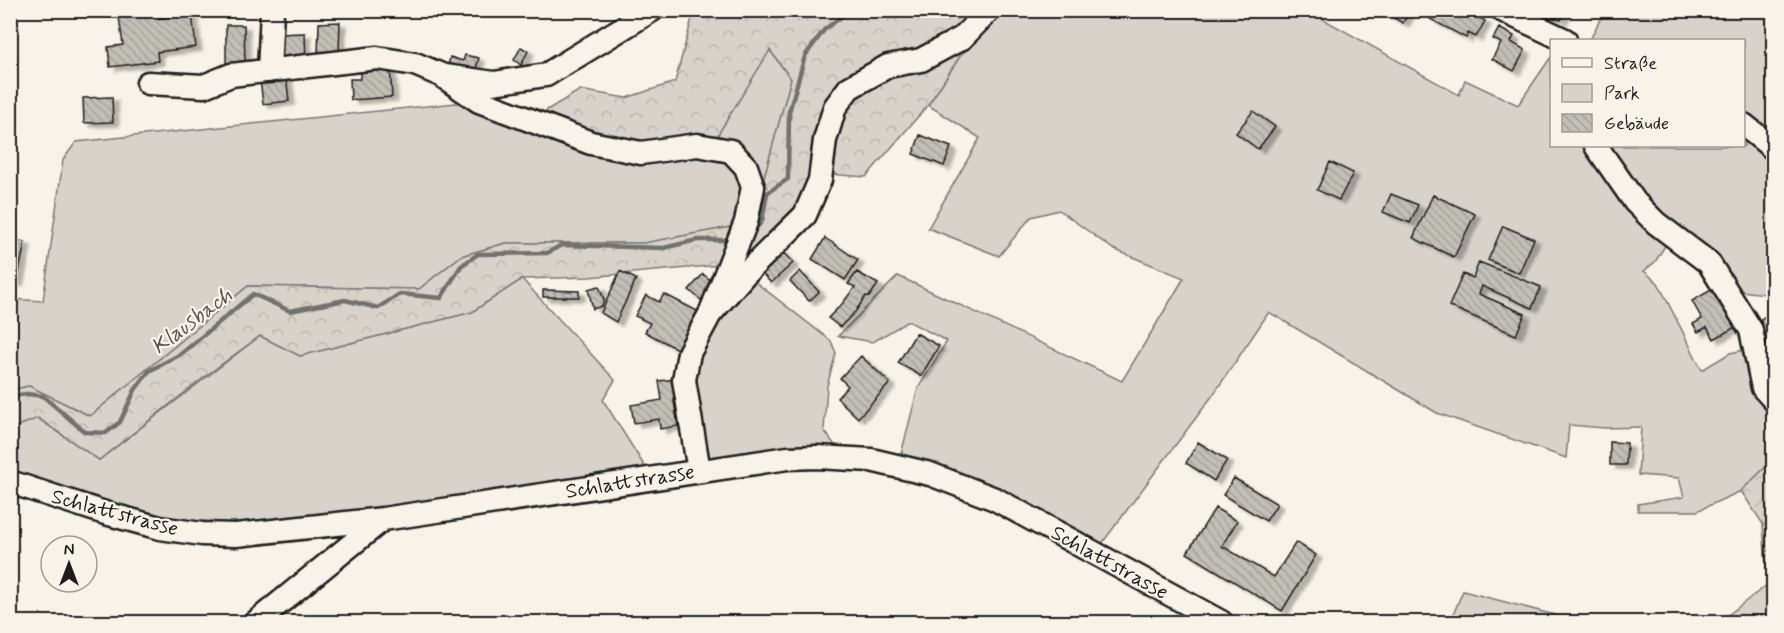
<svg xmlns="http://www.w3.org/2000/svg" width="1784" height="633" viewBox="0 0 1784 633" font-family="Mynerve,sans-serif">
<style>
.green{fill:#d7d3cb;stroke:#7a7874;stroke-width:1.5}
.forest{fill:url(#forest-crowns);stroke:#7a7874;stroke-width:1.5}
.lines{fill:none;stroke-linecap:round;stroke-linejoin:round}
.stream{stroke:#72716c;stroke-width:4.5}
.building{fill:url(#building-back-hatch);stroke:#1c1c1c;stroke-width:1.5;filter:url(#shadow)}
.minor-casing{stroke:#1c1c1c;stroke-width:27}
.minor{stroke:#f7f3e8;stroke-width:22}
.labels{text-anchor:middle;stroke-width:4.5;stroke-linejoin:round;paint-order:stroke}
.street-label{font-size:21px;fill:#1c1c1c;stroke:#f7f3e8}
.water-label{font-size:22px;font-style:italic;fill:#565452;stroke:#f7f3e8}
</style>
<defs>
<pattern id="forest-crowns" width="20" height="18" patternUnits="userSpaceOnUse" patternTransform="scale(1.5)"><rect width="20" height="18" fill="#d7d3cb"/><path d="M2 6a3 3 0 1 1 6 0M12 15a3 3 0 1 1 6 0" fill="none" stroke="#b8b5ae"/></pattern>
<pattern id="building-back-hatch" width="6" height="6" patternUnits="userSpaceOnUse" patternTransform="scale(1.5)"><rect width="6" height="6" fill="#c0beb5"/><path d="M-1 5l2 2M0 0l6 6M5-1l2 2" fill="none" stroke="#a4a39b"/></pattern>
<filter id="shadow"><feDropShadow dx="6" dy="4" stdDeviation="1.5" flood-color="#0004"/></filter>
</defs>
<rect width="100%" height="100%" fill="#f7f3e8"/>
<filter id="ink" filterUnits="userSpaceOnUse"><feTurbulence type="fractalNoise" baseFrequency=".0167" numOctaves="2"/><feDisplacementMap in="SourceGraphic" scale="12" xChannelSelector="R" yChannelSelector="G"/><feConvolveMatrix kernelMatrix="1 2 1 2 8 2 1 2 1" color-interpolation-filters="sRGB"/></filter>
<g filter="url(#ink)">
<path class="green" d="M986 11H1313L1321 18 1459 95 1465 80 1518 105 1551 57 1552 146H1744V40H1590L1604 11H1773V295L1725 289 1666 244 1655 262 1644 271 1658 283 1702 370 1730 353 1754 348 1773 400V460L1741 491 1697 511H1638V504L1684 497 1679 478 1638 475 1641 427 1605 428 1569 425 1566 458 1437 413 1269 312 1213 395 1094 554 898 466 918 388 947 341 908 321 873 342 838 336 898 276 1122 381 1184 278 1113 249 1059 210 1031 217 999 256 928 228 980 138 928 105 968 44Z
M769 49 791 79 752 221 731 227 644 243H506L461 256 419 289 248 286 90 416 29 386 11 390 10 299 43 301 63 160 76 142 456 103 717 136Z
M745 274 831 341 836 353 827 386 824 430 844 458 699 471 689 353Z
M522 279 615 380 603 400 652 478 236 535 11 490 10 426 16 427 37 418 99 460 260 336 300 356 472 312Z
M1773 545V622H1719L1768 584 1765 554Z
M1463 591 1570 619 1613 622H1450Z"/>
<path class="forest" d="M694 11H986L968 44 928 105 866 177 815 173 791 222 740 266 720 265 589 277 522 279 472 312 300 356 260 336 207 375 99 460 38 418 16 427 11 426V390L29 386 90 416 248 286 419 289 461 256 506 243H644L731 227 752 221 791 79 770 50 717 136 645 147 591 138 542 113 580 90 626 98 675 82Z
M1773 460V545L1765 554 1763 524 1741 491Z"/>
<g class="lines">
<path class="stream" d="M752 233 762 221 767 193 788 179 789 112 805 56 824 30 850 10
M10 396 27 394 43 396 85 432 106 433 120 422 135 390 149 371 181 354 253 294 290 311 345 300 378 308 400 294 441 298 461 266 478 254 547 253 562 245 664 248 697 240H727"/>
</g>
<path class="building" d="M1379 10H1410L1403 23Z
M1434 10H1467L1485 21 1476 37 1468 33 1466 38 1430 19Z
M1538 10H1566L1561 20Z
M154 12 155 19 192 14 196 47 157 52 158 61 110 67 108 47 123 45 119 17Z
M340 22 339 53 318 54 319 23Z
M226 25H244L245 63H226Z
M1499 28 1514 36 1511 42 1525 50 1514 71 1492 59 1501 43 1493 39Z
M305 33 306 63 275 64 274 34Z
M521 47 528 51 521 65 514 60Z
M465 55 479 58 473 79 447 72 450 57 463 61Z
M390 67 392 97 351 100 350 79H360V69Z
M286 75 289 101 263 104 260 79Z
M112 97 113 122 84 123 83 98Z
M1253 111 1275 127 1258 149 1236 133Z
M920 135 951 147 944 166 913 154Z
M1330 162 1353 173 1339 200 1317 190Z
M1391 194 1418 205 1410 223 1383 212Z
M1433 195 1475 214 1454 257 1413 238Z
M1503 226 1534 239 1519 273 1488 260Z
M825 238 858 260 845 280 812 259Z
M10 239 25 242 17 282 10 281Z
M780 249 793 263 771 283 758 269Z
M1479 262 1541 287 1532 308 1482 286 1479 294 1525 314 1516 335 1449 306 1463 274 1473 278Z
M620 271 636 279 616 322 601 313Z
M800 271 819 292 809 301 790 281Z
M857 272 878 284 869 297 866 296 855 312 840 327 828 318 842 304 855 287 848 284Z
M703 274 715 284 701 300 689 290Z
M599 286 604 300 602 306 593 309 588 289Z
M1718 286 1741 324 1714 339 1707 327 1698 332 1693 324 1702 319 1692 301Z
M543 290 579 291V297H543Z
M664 294 703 314 683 352 645 332 650 323 635 316 646 295 659 302Z
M1767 315 1774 323V338L1768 342 1755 323Z
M916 333 939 346 921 376 898 363Z
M861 356 890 383 858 418 837 398 848 386 840 378Z
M676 379 679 400 674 401 678 426 660 429 659 419 634 423 631 405 662 400 659 381Z
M1198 442 1227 460 1214 481 1186 463Z
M1610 442 1627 443 1626 465H1610Z
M1234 478 1277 504 1266 521 1223 495Z
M1215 508 1237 521 1222 546 1274 577 1296 542 1316 555 1282 611 1187 553Z"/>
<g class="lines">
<defs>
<path id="minor" d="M1502 10 1565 40
M269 71 272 10
M445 76 494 83 546 75 652 10
M148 83 204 86 231 75 377 58 415 64 441 75 479 101 591 143 641 153 697 145 731 151 746 167 753 187 746 222 710 314
M1744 125 1774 149
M1596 146 1635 202 1656 223 1709 263 1751 330 1763 388 1774 400
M699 471 684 380 689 353 710 314 745 274 805 215 820 180 825 140 835 107 849 88 888 66 921 60 962 38 989 10
M10 482 105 513 160 528 202 534 236 535 383 519 788 458 817 457 871 460 930 474 995 499 1221 622
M256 622 383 519"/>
</defs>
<use href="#minor" class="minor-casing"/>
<use href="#minor" class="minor"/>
</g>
</g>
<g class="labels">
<g class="street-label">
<text transform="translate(630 481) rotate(-9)" y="7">Schlattstrasse</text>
<text transform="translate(115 512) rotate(15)" y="7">Schlattstrasse</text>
<text transform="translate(1110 562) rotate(29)" y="7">Schlattstrasse</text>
</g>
<g class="water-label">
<text transform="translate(191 320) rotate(-37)" y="8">Klausbach</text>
</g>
</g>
<rect width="1784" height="633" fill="none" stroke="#f7f3e8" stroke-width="36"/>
<rect x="18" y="18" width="1748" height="597" fill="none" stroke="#1c1c1c" stroke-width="2" filter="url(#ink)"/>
<rect x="1550" y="39" width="195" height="108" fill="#f7f3e8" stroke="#9f9d96" stroke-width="1.5"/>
<rect x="1562" y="58" width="30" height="9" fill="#f7f3e8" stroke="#9f9d96" stroke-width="1.5"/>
<text x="1604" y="69" font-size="18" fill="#1c1c1c">Straße</text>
<rect x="1562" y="84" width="30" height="18" fill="#d7d3cb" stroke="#9f9d96" stroke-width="1.5"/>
<text x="1604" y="99" font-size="18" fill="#1c1c1c">Park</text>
<rect x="1562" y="114" width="30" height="18" fill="url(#building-back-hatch)" stroke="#9f9d96" stroke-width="1.5"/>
<text x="1604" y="129" font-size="18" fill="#1c1c1c">Gebäude</text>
<g transform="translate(69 564)"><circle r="28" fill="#f7f3e8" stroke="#9f9d96" stroke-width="1.5"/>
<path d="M0-4.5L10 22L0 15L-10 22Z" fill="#1c1c1c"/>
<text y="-9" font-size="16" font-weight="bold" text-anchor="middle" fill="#1c1c1c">N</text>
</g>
</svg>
